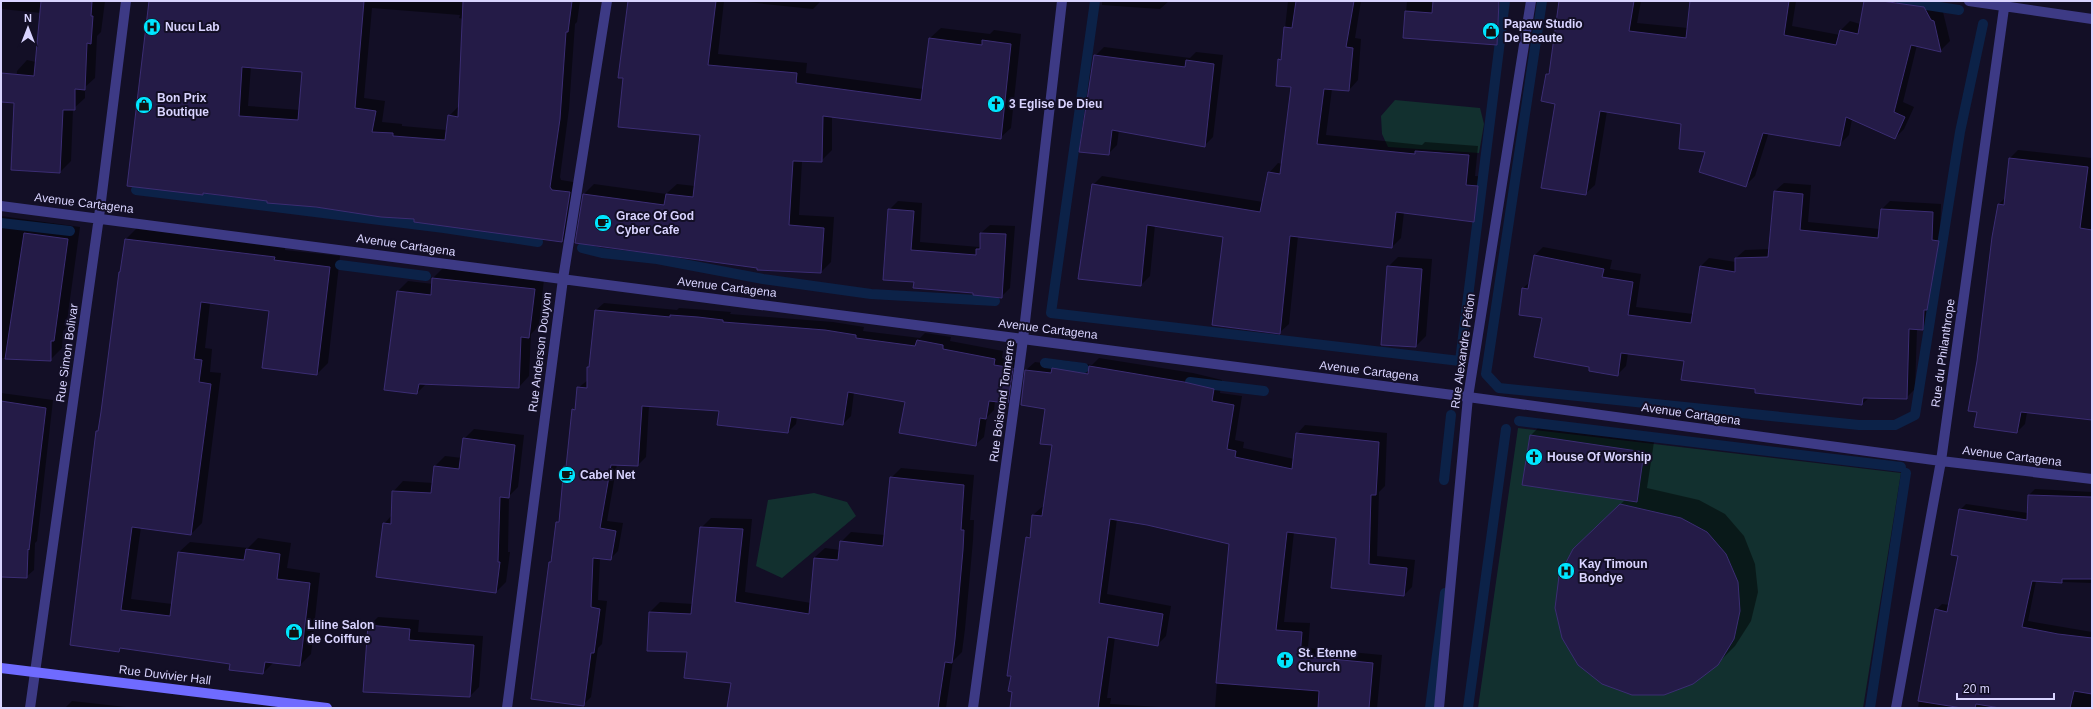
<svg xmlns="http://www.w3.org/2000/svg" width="2093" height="709" viewBox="0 0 2093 709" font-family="Arial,sans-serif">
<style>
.green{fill:#12302f}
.shadow{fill:#0007;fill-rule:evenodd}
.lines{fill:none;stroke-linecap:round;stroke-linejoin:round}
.stream{stroke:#0c2248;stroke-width:10}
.building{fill:#241b47;stroke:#3b2d73;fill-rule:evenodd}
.street{stroke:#3d3a85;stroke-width:10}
.secondary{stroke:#6f6bff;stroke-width:10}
.labels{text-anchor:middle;stroke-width:4;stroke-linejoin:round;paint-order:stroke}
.poi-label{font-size:12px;font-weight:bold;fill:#d9d4ff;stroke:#130f26;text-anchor:start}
.street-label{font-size:12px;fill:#d9d4ff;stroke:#130f26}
</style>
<rect width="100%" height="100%" fill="#130f26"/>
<path class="green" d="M1395 100 1480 108 1484 124 1479 153 1388 147 1382 134 1381 116Z
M1518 428 1901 473 1863 708H1478Z
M814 493 847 502 856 516 782 578 756 566 768 500Z"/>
<path class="shadow" d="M1 1H105L101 32 97 36 95 78 85 87V98L73 109 71 161 60 172 12 169 17 71 27 60 36 62 41 13 1 9Z
M150 1H580L577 22 575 24 569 109 560 177 561 180 579 183 572 231 562 241 415 218 205 192 203 194ZM372 8 460 15 459 18 464 19 459 106 449 116 447 130 402 126V124L382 122 385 101 364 98ZM251 66 303 71 300 110 248 106Z
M629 1H724L718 54 807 63 806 73 923 89 930 38 941 28 990 34 994 30 1021 34 1011 128 1000 138 832 116V150L821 161H802L799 215 834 217 831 262 821 272 758 268 584 194 594 184 666 194 677 184 695 186 701 134 624 77Z
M737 1H821L813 9Z
M1102 1H1169L1160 9 1102 5Z
M1288 1H1361L1355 38 1361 39 1358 80 1349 90 1332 89 1326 135 1422 145 1425 142 1478 146 1475 176 1487 177 1483 211 1474 221 1404 212 1401 238 1392 247 1298 236 1289 324 1279 333 1224 236 1155 225 1150 276 1141 285 1093 185 1102 176 1263 202 1269 173 1278 163 1282 164 1292 86 1279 60 1282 56Z
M1407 1H1507L1505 35 1496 44 1404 37Z
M1560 1H1641L1637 23 1688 28 1691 1H1796L1792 26 1840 35 1841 30 1850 21 1860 24 1865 1H1934L1941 11 1943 12 1950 41 1941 50 1917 45 1903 102 1914 107 1904 129 1895 138 1852 119 1849 135 1839 145 1769 132 1755 176 1746 185 1706 151 1682 123 1607 111 1595 185 1585 194 1546 74 1550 71Z
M1104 47 1190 58 1196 52 1223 55 1213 137 1204 146 1119 130 1117 145 1108 154 1095 56Z
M2018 150 2092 158V419L2027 412 2025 424 2017 432 1978 411V361L1999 204 2006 197 2010 158Z
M1784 183 1811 185 1808 222 1880 229 1882 209 1890 201 1941 204 1940 232H1947L1935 300 1932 304 1931 321 1922 329H1917L1915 389 1906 398 1870 397 1862 404 1685 360 1628 353 1626 366 1617 375 1591 367 1543 317 1523 288 1530 282 1535 255 1543 247 1612 260 1610 269 1641 274 1636 307 1693 314 1701 266 1709 258 1736 262V258L1745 250 1770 249 1775 191Z
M898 201 922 203 920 242 979 247 981 233 990 225 1015 226 1010 288 1001 297 915 281 889 210Z
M1 216 80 227 66 328 63 331 62 348 50 360 1 358Z
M137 228 285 246V250L340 256 328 363 317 374 270 310 210 303 205 348 212 349 210 372 221 373 202 523 191 534 141 527 131 599 172 604 179 552 190 542 248 548 258 538 291 543 287 568 320 573 311 654 300 665 274 662 263 673 231 664 122 648 119 651 99 430 126 239Z
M1398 257 1432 259 1426 336 1416 346 1388 267Z
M443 268 544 279 539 326 531 334 529 376 519 387 427 383 417 393 385 389 398 291 408 281 433 284V278Z
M604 303 677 310 679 308 706 310 731 312 730 314 833 322 864 327 863 331 920 338 925 333 951 337 950 341 1003 351 1002 358 1020 360 1015 394 1007 402 995 400 994 410 987 417 984 437 976 444 906 401 854 392 851 416 843 424 797 417 796 424 788 432 720 410 649 405 646 457 638 465 617 464 607 521 623 523 618 551 610 559 600 558 598 600 607 601 602 644 598 648 591 697 583 705 550 563 557 522 561 519 565 467 567 465 573 410 577 406 578 388 588 380 596 310Z
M1099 358 1193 373 1222 380 1220 393 1242 396 1235 440 1244 442 1243 448 1294 459 1297 434 1305 425 1387 433 1385 486 1379 492 1377 556 1415 560 1412 587 1404 595 1337 537 1294 532 1284 622 1310 623 1308 648 1382 655 1377 708H1215L1222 618 1230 544 1147 524 1117 519 1107 594 1171 606 1166 636 1157 645 1115 637 1107 698H1111L1110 704 1160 707V708H1011L1013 691 1012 676 1027 538 1031 534 1033 515 1042 507H1044L1053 445 1046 408 1026 370 1035 362 1057 365 1062 360 1092 365Z
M1 393 53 400 37 541 35 543 34 570 26 577 1 576Z
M1541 425 1654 442 1647 488 1699 500 1725 514 1744 536 1755 564 1758 592 1751 621 1735 646 1717 664 1592 531 1625 500 1523 484 1531 435Z
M474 429 524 435 518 487 509 496 508 552H510L506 582 496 592 384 524 392 515 393 492 403 481 433 483 435 466 445 456 462 458 464 439Z
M901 468 974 475 970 520H974L973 540 965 629 962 652 953 661 946 708H738L733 682 688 651 650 612 660 602 693 604 701 528 711 518 752 519 745 592 811 603 814 558 825 548 840 550 841 542 851 532 885 535 891 478Z
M2035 489 2092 492V583L2036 581 2028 621 2092 632V708H1918L1936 610 1942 604 1949 605 1959 556 1960 510 1966 504 2028 513 2029 495Z
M378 617 419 620 418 632 483 636 479 687 470 696 369 626Z
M72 701 135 708H65Z"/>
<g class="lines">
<path class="stream" d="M1095 1 1051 313 1460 361 1505 1
M1542 1 1486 374 1499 388 1859 425H1895L1915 415 1960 132 1983 24
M1901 1 1959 10
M136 190 444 228 538 242
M1 223 70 231
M582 248 602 253 657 259 763 279 871 294 995 301
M340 265 426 276
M1045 363 1084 368
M1190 382 1264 391
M1519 421 1901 467
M1444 480 1451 415
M1430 708 1445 593
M1468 708 1506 429
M1870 708 1906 473"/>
</g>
<path class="building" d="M41 1H92L91 16H93L91 44 87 43 85 90 75 89V110H63L60 173 11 170 14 103 1 102V73L34 76Z
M149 1H364L355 108 376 111 372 132 393 133V136L445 140 448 115 458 117 463 1H572L568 32H566L560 119 550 187 552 190 570 192 562 242 414 222V219L381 217 316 207 267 203V201L203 193V195L127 186ZM242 67 302 72 298 120 239 116Z
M628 1H716L708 65 797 73 796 83 921 100 929 38 982 45V40L1011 44 1001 139 823 116 822 162 793 161 789 225 824 228 821 273 757 270V268L575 243 583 194 664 205 666 194 693 197 700 135 618 127 623 78H618Z
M1296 1H1354L1346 47 1353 48 1349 91 1324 89 1317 144 1415 154V151L1469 155 1466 185 1478 186 1474 222 1396 212 1392 248 1290 236 1280 334 1212 325 1223 237 1147 225 1141 286 1078 279 1092 184 1260 212 1268 172 1280 174 1291 87 1276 86 1278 59 1281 60 1284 27 1292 28Z
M1433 1H1499L1497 45 1403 38 1405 11 1432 13Z
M1559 1H1634L1629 31 1686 38 1690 1H1789L1784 35 1836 45 1840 30 1858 34 1864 1H1882L1924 7 1931 20 1934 21 1941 52 1911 45 1894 112 1905 117 1895 139 1846 117 1840 146 1763 133 1746 187 1699 172 1705 152 1679 149 1681 124 1600 111 1586 195 1541 188 1555 104 1541 101 1546 74H1549Z
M1094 55 1185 67 1186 60 1214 64 1205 147 1112 130 1109 155 1079 152Z
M2009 158 2088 167 2080 228 2092 230V420L2021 412 2017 433 1974 427 1977 412 1968 411 1977 361 1992 237 1998 204 2004 205Z
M1774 191 1803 194 1800 230 1878 238 1881 209 1933 212 1932 240 1939 241 1927 310H1924L1923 330 1909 329 1907 399 1863 398 1862 405 1755 393V389L1681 380 1684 361 1621 353 1618 376 1589 371V367L1534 357 1542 318 1519 315 1522 288 1528 289 1534 255 1604 269 1602 277 1633 282 1628 315 1691 323 1700 266 1735 272V258L1768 257Z
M888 209 914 211 911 250 976 255V249H980V233L1006 234 1002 298 973 295V293L913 288 914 282 883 280Z
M24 233 68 239 54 341H51V361L5 359Z
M125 239 275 257 274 260 330 267 317 375 262 368 269 311 201 302 194 359 202 360 199 382 211 384 191 535 132 527 121 610 170 616 178 552 244 560 246 549 280 554 277 579 310 583 300 666 265 662 263 674 229 670 230 664 120 648 119 652 70 645 96 431H98L101 412 119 272H120Z
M1387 266 1422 269 1416 347 1381 345Z
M432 278 535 289 529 338 521 337 519 388 419 384 417 394 384 390 397 291 431 295Z
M595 310 670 317V315L698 317 723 320V322L825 330 856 335V338L915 346 917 340 943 345V349L995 359 994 365 1013 368 1008 403 989 401 986 419 980 418 976 446 899 433 905 402 848 392 843 425 791 417 788 433 717 425 719 411 642 406 638 466 611 465 600 528 616 531 611 560 593 558 591 607 600 609 594 653H591L584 706 531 699 549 562H551L556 522H559L564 466 566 467 572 409 575 410 577 387 587 388V367H589Z
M1089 366 1184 382 1214 389 1212 401 1234 405 1227 449 1236 451 1235 457 1292 469 1296 433 1379 442 1376 495H1371L1369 564 1407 568 1404 596 1331 588 1336 538 1287 532 1276 630 1302 632 1300 656 1373 663 1369 708H1318L1319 691 1216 683 1229 544 1147 525 1110 519 1099 603 1163 614 1158 646 1108 637 1098 708H1010L1012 692 1008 691 1011 676H1007L1026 537 1030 538 1032 515 1042 516 1052 445 1040 444 1045 409 1021 405 1025 370 1051 373 1052 368 1088 374Z
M1 401 46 408 29 550 28 549 27 578 1 577Z
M1530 435 1644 452 1637 502 1522 485Z
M463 438 515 445 509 498 500 497 498 562H500L496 593 376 577 383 523 391 524 392 491 431 493 434 466 459 469Z
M890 477 964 485 961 530H964L963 550 955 639 952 663 945 662 938 708H727L731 683 684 678 687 652 647 651 649 612 691 614 700 527 743 529 735 602 809 614 814 558 838 560 840 541 883 546Z
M2028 495 2092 497V579H2062V583L2032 581 2022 627 2058 634 2092 638V694L2074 691 2070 708H2000L1976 704 1975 708H1962L1918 701 1935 609 1947 612 1958 556 1951 555 1959 509 2027 520Z
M1620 504 1681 518 1707 532 1726 554 1738 582 1740 611 1734 639 1718 665 1693 684 1664 695H1632L1602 684 1578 665 1562 638 1555 608 1559 576 1573 549Z
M368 625 410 629 409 640 474 645 470 697 363 692Z"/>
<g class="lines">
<path class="street" d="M1969 1 2092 19
M1 206 1468 397 1941 461 2092 479
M30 708 99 217 126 1
M507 708 563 279 607 1
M973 708 1023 339 1062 1
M1439 708 1468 397 1531 1
M1896 708 1941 461 2005 1"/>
<path class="secondary" d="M1 668 327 708"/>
</g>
<defs>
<symbol id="hospital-disc" viewBox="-11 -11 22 22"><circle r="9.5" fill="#00e5ff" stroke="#130f26"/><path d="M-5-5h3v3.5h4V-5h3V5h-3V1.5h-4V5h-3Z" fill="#111"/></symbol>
<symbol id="shop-disc" viewBox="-11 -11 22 22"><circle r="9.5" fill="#00e5ff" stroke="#130f26"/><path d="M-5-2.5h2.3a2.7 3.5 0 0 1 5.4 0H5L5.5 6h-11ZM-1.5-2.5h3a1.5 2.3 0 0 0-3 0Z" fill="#111"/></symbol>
<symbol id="church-disc" viewBox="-11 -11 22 22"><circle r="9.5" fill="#00e5ff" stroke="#130f26"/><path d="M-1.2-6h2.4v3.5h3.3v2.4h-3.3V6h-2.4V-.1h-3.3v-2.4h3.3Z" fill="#111"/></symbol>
<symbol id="cafe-disc" viewBox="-11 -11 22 22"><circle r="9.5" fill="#00e5ff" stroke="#130f26"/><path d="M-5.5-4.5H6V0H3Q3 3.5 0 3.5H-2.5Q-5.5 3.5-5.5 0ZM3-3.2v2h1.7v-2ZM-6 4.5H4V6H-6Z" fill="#111"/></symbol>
</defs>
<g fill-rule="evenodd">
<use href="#hospital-disc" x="142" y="17" width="20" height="20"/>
<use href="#shop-disc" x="1481" y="21" width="20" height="20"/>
<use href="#church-disc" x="986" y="94" width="20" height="20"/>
<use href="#shop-disc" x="134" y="95" width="20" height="20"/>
<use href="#cafe-disc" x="593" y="213" width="20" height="20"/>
<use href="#church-disc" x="1524" y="447" width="20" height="20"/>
<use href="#cafe-disc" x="557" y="465" width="20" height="20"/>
<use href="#hospital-disc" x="1556" y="561" width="20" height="20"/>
<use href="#shop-disc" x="284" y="622" width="20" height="20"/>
<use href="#church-disc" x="1275" y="650" width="20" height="20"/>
</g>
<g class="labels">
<g class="poi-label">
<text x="1504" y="28">Papaw Studio<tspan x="1504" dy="14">De Beaute</tspan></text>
<text x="165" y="31">Nucu Lab</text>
<text x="157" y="102">Bon Prix<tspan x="157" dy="14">Boutique</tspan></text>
<text x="1009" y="108">3 Eglise De Dieu</text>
<text x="616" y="220">Grace Of God<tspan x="616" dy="14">Cyber Cafe</tspan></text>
<text x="1547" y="461">House Of Worship</text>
<text x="580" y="479">Cabel Net</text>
<text x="1579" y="568">Kay Timoun<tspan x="1579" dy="14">Bondye</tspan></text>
<text x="307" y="629">Liline Salon<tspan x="307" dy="14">de Coiffure</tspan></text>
<text x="1298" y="657">St. Etenne<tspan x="1298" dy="14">Church</tspan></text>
</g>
<g class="street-label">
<text transform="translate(84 203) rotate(7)" y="4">Avenue Cartagena</text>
<text transform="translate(406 245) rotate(8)" y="4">Avenue Cartagena</text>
<text transform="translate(727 287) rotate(7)" y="4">Avenue Cartagena</text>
<text transform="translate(1048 329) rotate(7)" y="4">Avenue Cartagena</text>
<text transform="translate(1463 351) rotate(-82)" y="4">Rue Alexandre Pétion</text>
<text transform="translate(540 352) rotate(-83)" y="4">Rue Anderson Douyon</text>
<text transform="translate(67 353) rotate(-82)" y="4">Rue Simon Bolivar</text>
<text transform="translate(1943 353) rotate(-82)" y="4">Rue du Philanthrope</text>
<text transform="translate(1369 371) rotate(7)" y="4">Avenue Cartagena</text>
<text transform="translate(1002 401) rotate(-82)" y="4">Rue Boisrond Tonnerre</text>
<text transform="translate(1691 414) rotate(8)" y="4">Avenue Cartagena</text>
<text transform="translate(2012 456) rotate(7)" y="4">Avenue Cartagena</text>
<text transform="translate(165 675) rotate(7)" y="4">Rue Duvivier Hall</text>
</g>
</g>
<rect width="2093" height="709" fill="none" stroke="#d9d4ff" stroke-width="4"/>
<g transform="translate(28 28)" stroke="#130f26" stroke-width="3" paint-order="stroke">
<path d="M0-3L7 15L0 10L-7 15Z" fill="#d9d4ff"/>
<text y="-6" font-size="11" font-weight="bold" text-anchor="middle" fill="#d9d4ff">N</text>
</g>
<path d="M1957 693v6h97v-6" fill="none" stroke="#d9d4ff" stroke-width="2"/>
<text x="1963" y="693" font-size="12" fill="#d9d4ff" stroke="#130f26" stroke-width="3" paint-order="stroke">20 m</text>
</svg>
